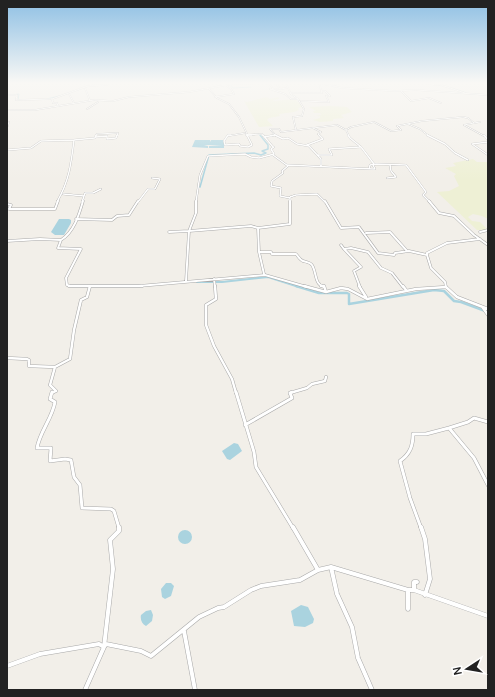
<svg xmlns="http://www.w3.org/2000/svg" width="495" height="697" viewBox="0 0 495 697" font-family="Manrope,sans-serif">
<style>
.farmland{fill:#eef0d5}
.water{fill:#aad3df}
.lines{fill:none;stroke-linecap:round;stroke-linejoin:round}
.canal-far3{stroke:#aad3df;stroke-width:1}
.canal-far2{stroke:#aad3df;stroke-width:1.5}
.canal-far1{stroke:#aad3df;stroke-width:2}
.canal{stroke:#aad3df;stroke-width:2.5}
.minor-far5-casing{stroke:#a9a9a9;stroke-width:1.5}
.minor-far4-casing{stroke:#a9a9a9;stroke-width:2}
.minor-far3-casing{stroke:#a9a9a9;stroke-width:3}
.minor-far2-casing{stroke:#a9a9a9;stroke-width:3.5}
.minor-far1-casing{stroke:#a9a9a9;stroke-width:4}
.minor-casing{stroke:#a9a9a9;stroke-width:5}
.minor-far5{stroke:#fff;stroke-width:1}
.minor-far4{stroke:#fff;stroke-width:1.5}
.minor-far3{stroke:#fff;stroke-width:2}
.minor-far2{stroke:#fff;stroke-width:2.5}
.minor-far1{stroke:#fff;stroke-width:3}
.minor{stroke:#fff;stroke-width:4}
</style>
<rect width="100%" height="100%" fill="#f2efe9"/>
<path class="farmland" d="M266 97 270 99 278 97 279 99 273 100 274 101 295 99 303 107 298 108 299 110 294 112 279 114 280 116 269 118 267 120 273 126 259 127 244 101 247 102Z
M330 106 347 107 352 112 341 115 344 118 333 119V121L320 122 313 120 320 118V116H316L321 115 320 113H314L313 111H316L309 107Z
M473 159 477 162H488V219L482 216 473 214 468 217 472 221 480 222 488 230H477L437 192 449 191 459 186 454 176 456 174 445 168 456 166 453 163Z"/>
<path class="water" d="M195 140H210V142L211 140H224V148H209V146L222 145H204L208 146V148L192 147Z
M59 219H69L71 220V223L64 235H55L51 232Z
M234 443 238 444 242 451 230 460 227 459 222 451Z
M178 537a7 7 0 1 1 14 0a7 7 0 1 1-14 0Z
M166 583H171L174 586 171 596 165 599 162 597 161 589Z
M301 605 308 607 314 619 313 623 305 627 294 626 291 611Z
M151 610 153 615 152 621 146 626C142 624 140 619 141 615L146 611Z"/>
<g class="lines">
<path class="canal-far3" d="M426 83 443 86
M230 84 233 88 251 87
M101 85 107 84V82
M448 87 464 92
M449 92 488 95
M11 95 19 94 18 100H20
M47 99 59 96
M259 134 261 136"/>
<path class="canal-far2" d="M200 187 209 155 254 153 261 155 266 153 262 151 268 149V145L260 135"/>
<path class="canal-far1" d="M197 282H222L268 277 299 287"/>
<path class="canal" d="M296 286 319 293H347L349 294V304L434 290 444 291 454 301 461 302 488 312"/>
<defs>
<path id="minor-far5" d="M285 82 291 94 298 99 304 109 302 116 293 117 296 130
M304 82 319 83 342 88 395 91 416 90 488 95
M329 82 336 85
M421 82 436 85
M269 83 273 89H280
M276 83 280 89 287 88
M435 83 465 93
M85 88 90 101
M209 89 217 98 229 104 239 117 248 136
M273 89H270L285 94 291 99H298
M401 91 411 101 429 98 441 103
M290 93H322L320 86
M69 94 74 103
M7 95H17L16 100 52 99 88 86 107 85 108 82
M215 97 234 94 231 89 221 82
M52 99 53 103H57L58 106
M301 101 329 102 326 96H330L325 91H321
M87 109 98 102
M7 110H35L94 100 113 101 129 97 189 92 232 84 297 82
M7 122H9L7 128
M474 123 480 122
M408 124 420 129 429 136
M313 128 321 132 318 134 320 136
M270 129H279L281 132 337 125 346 130 349 136
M270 129 276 136
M346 130 351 127 374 122 391 131 401 130 397 126 422 121 463 117 468 118 474 123 464 125 484 136
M246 135 262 134 263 136
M96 136 97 134 118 133 117 136
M228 136 245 133
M271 136 275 135"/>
<path id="minor-far4" d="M231 135H228L224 141 225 145 239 144 240 146 248 147 252 145 247 135
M246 135H252
M263 135 273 147
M275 135 283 139 288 138 297 144 309 146 321 159V166
M348 135 350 138 361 147 374 164 370 165 369 169
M427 135 445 144 455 153 468 160
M484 135 488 140
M96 137 107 136V139L116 138 117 135
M264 137 275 135
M74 140 95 138 96 135
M488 142 472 144 488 155
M307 145 323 139 319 135
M7 150 31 148 41 141 74 140C71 165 69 181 57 202
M273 155 288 166 282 171 283 173 272 181 271 186 281 188 280 196 290 198
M317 155H332L329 149 360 147
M287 165 373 169H375L373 165 376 164 406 165 426 192 423 195 430 202
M387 178 396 177 391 171 390 165
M63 194 84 196
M82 202 85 193H93L101 189
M138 202 148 189H155L160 179 152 178
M196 202 200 175 208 156 245 154 251 157 259 158 274 154 271 149 274 147
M290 202V197L296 195 317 194 325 202"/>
<path id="minor-far3" d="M196 201V213L189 231 251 226 258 228 259 252 264 274
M325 201 341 228 359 227 378 253 394 255 395 253 409 251 427 255 431 268 445 282 446 287
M429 201 439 213 454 216 474 235 488 245
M7 204 11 205 9 209H55L58 201
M76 219 112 220 117 216 129 215 138 201
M258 228 290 224V201
M169 232 189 231 186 281
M480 232 488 230
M366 233 390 232 407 251
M61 240C74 232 79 215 83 201
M7 241 40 239 61 240 58 248 81 249 66 278 67 285 70 286H139L265 275 307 287
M341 245 344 249 351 248 368 252 381 268 392 273 403 287
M344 249 361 267 354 271 360 287
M260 252H271L272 254H296C298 256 300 260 303 261 306 262 310 262 312 265 317 273 314 284 324 287
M427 255V253L447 243 480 239
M214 279 215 287"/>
<path id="minor-far2" d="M69 286H142
M215 286 216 299 206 305V325L214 346 232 379 236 393
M304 286 326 292 341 288 348 289 367 299 416 289 446 287 457 297 488 309
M321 286H324L326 292
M359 286 366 297
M403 286 406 290
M483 308 488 315
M7 358 27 359 29 360V366L55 367 50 385 56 391 52 393
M55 367 70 359 74 330 81 300 87 297 90 286
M290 393 307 388 312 384 325 381 326 377"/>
<path id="minor-far1" d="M52 392 50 399 55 402C52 419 40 431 37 448H51L50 461 65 459 71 460 74 477 80 485 82 508 111 509 114 511 119 528
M236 392 254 452 256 467 293 528
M488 422 474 418 468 422 449 428 474 458 488 485
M245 425 292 398 290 393 292 392
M421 528 410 498 400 461C410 454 413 446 413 434H426L449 428"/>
<path id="minor" d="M293 527 318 570
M421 527 425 539 430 579 425 595
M331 567 337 594 352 627 358 658 372 690
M408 590V609
M414 590V582H417
M184 631 195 690
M7 666 40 654 99 644 104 647 106 644 141 651 151 656 199 617 218 608 224 607 251 590 261 586 300 580 318 570 331 567 408 590H414L488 616
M85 690 104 647 113 569 110 540 119 531V527"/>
</defs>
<use href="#minor-far5" class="minor-far5-casing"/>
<use href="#minor-far4" class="minor-far4-casing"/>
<use href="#minor-far3" class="minor-far3-casing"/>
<use href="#minor-far2" class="minor-far2-casing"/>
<use href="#minor-far1" class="minor-far1-casing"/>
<use href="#minor" class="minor-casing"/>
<use href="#minor-far5" class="minor-far5"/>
<use href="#minor-far4" class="minor-far4"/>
<use href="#minor-far3" class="minor-far3"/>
<use href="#minor-far2" class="minor-far2"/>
<use href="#minor-far1" class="minor-far1"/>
<use href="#minor" class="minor"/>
</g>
<linearGradient id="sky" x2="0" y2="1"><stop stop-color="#8fc0e4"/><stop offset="0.46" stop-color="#f9f8f5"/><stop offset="1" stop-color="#f9f8f5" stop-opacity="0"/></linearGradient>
<rect width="495" height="180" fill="url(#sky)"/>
<rect width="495" height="697" fill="none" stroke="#222222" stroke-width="16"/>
<g transform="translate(467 669) rotate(258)" stroke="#ffffff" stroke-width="3" paint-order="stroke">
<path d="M0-3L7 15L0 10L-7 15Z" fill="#222222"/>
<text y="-6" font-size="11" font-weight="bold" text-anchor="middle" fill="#222222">N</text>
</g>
</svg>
